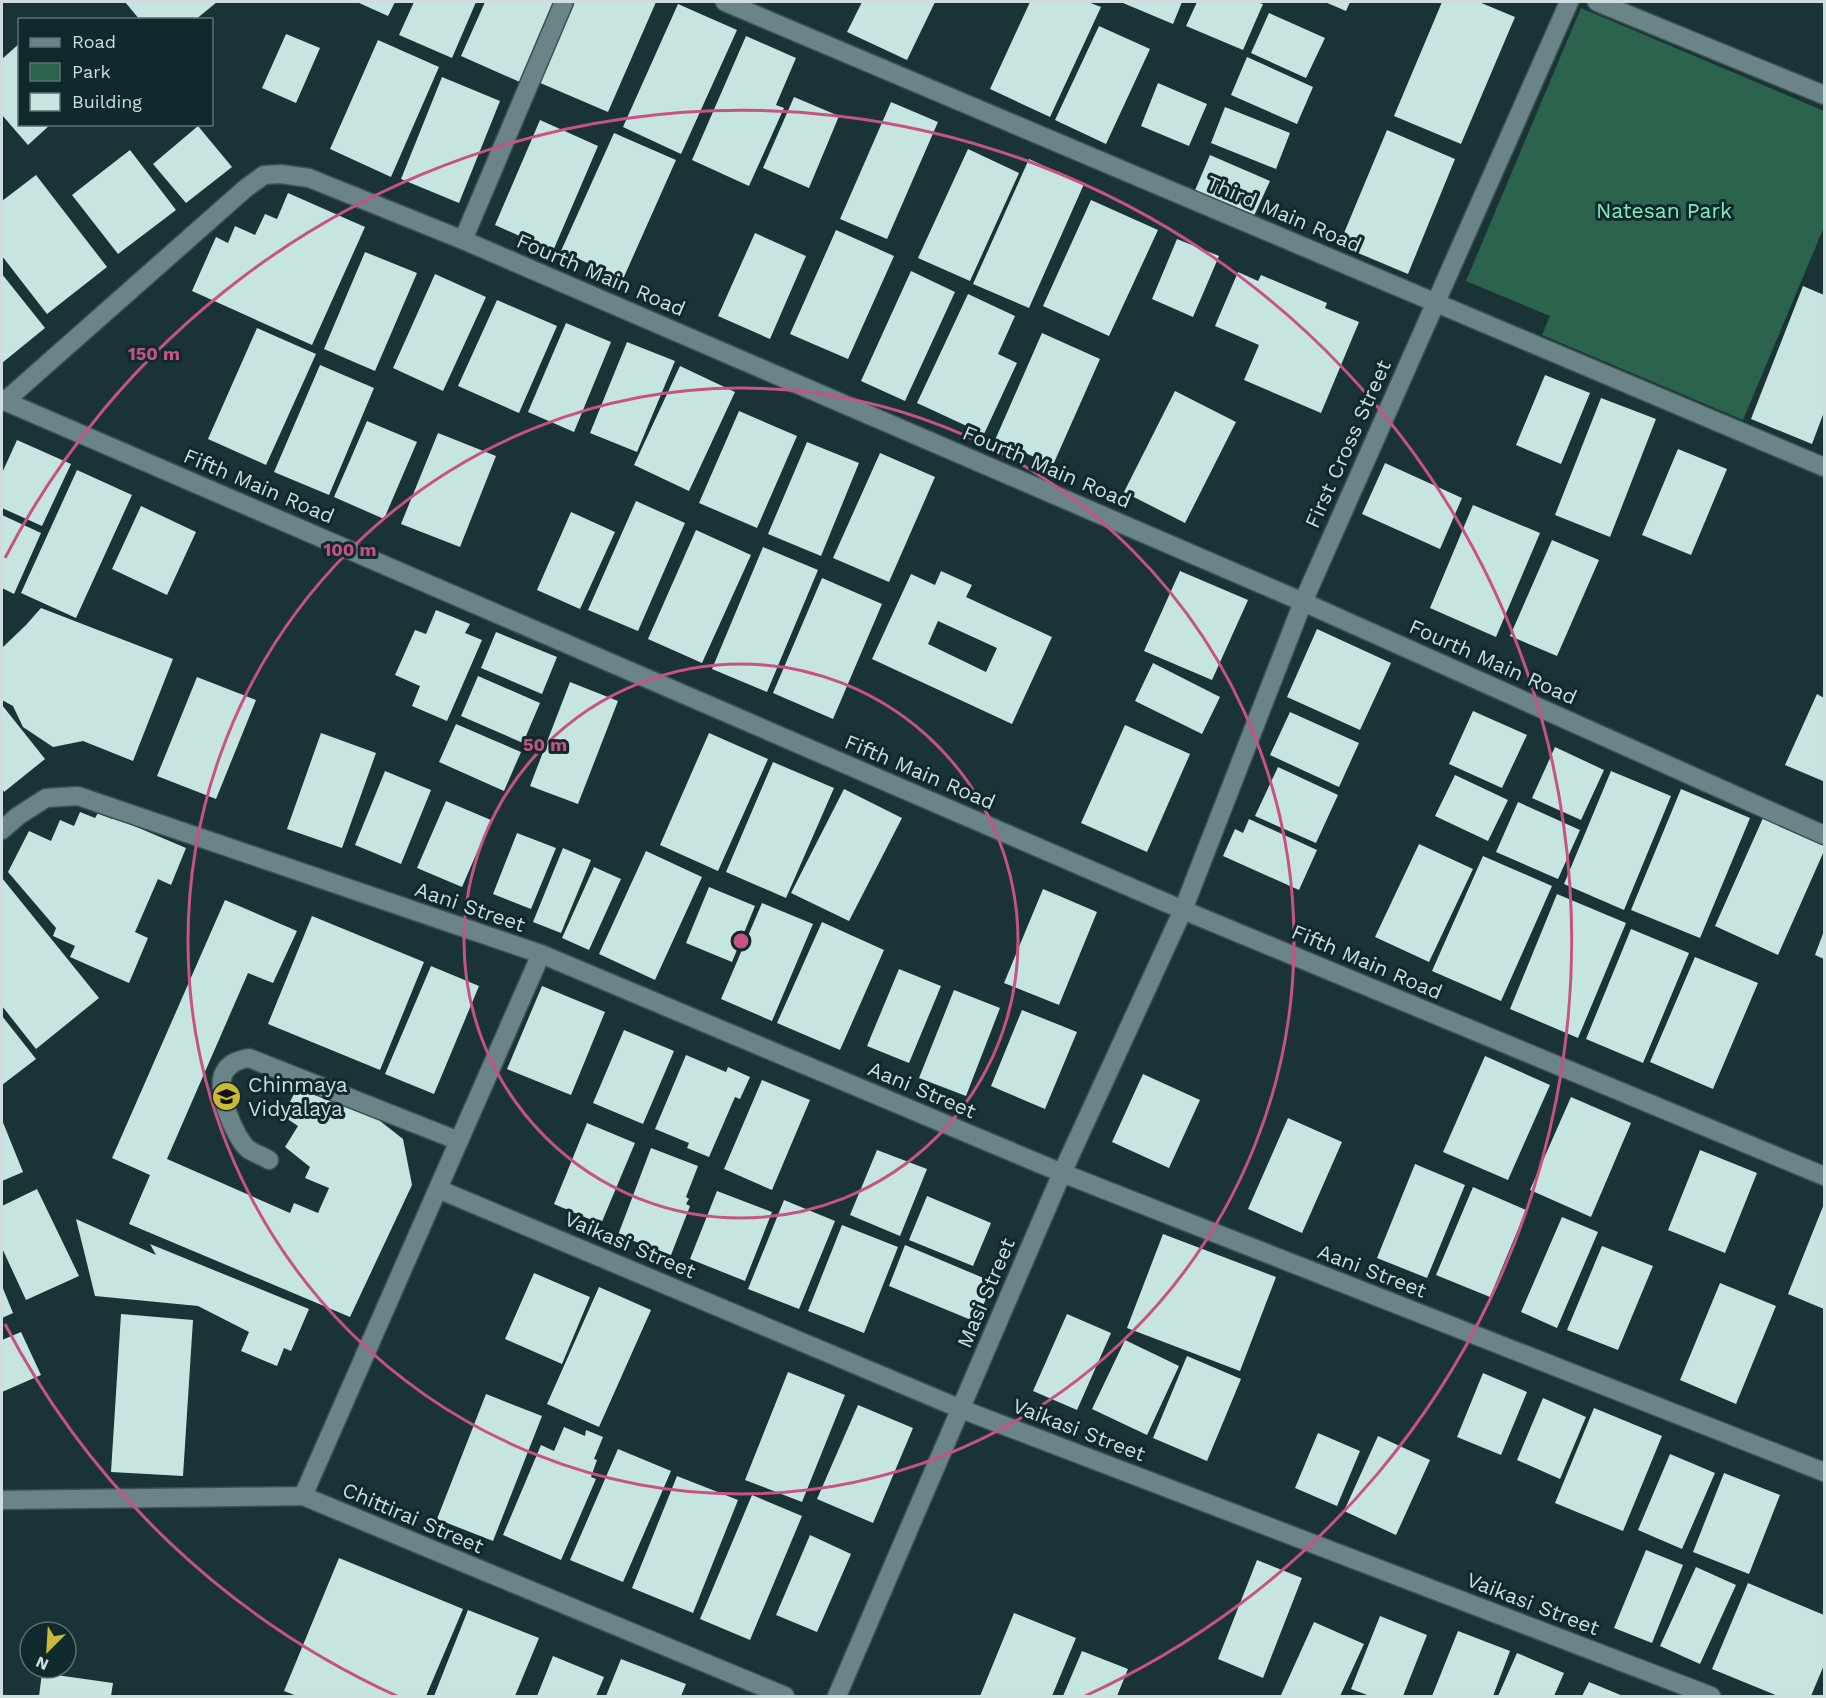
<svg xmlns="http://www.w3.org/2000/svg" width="1826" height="1698" viewBox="0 0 1826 1698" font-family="'Work Sans',sans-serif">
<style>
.green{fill:#2c634d}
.building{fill:#c7e5e0;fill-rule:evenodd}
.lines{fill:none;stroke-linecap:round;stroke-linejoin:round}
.minor-casing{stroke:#3c5154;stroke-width:21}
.minor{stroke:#6a8488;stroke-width:18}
.ring{fill:none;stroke:#c65382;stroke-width:3}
.labels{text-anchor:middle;stroke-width:6;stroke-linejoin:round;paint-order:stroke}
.park-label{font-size:21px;fill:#86e9be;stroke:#10292c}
.street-label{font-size:21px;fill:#ceddde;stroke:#10292c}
.poi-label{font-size:21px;fill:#ceddde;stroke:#10292c;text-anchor:start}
.centre{fill:#c65382;stroke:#10292c;stroke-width:3}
.ring-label{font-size:18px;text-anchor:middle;font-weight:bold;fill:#c65382;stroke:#10292c;stroke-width:6;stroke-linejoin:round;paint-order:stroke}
</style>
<rect width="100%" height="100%" fill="#1a3336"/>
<path class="green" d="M1581 8 1824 111V227L1743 420 1542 335 1550 316 1466 281Z"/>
<path class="building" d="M125 2H217L195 20H140Z
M357 2H395L388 16Z
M414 2H476L452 58 399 35Z
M485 2H558L522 83 461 56Z
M573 2H656L608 112 538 82Z
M862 2H935L907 60 847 32Z
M1030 2H1088L1101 7 1050 117 990 89Z
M1124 2H1182L1173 24 1123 3Z
M1197 2H1256L1263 4 1243 50 1186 26Z
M1325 2H1350L1346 11Z
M1442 2H1479L1515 17 1461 144 1394 116Z
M678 4 737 30 681 154 623 127Z
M1269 13 1325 38 1306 78 1251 53Z
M1099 26 1150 49 1106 144 1055 120Z
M286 34 320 48 296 103 262 88Z
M746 36 796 58 776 105 784 108 749 186 692 160Z
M378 40 439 67 391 177 330 149Z
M20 43V124H51L28 145 2 115V59Z
M1247 57 1313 87 1297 124 1231 95Z
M442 77 500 101 459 203 401 179Z
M1158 83 1207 104 1189 146 1141 126Z
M794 97 839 116 809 188 763 168Z
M891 102 938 122 887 239 840 219Z
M1225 107 1290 133 1276 169 1211 143Z
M540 120 598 146 553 251 495 225Z
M198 126 232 167 186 203 153 164Z
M1387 130 1455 159 1408 274 1339 245Z
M614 133 676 160 623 279 561 251Z
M968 149 1019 173 970 281 918 258Z
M130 150 176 210 118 254 72 195Z
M1210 155 1270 181 1252 220 1193 195Z
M1029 159 1084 184 1029 308 973 284Z
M36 175 107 267 47 314 2 256V201Z
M288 193 365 227 312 345 192 291 216 237 228 243 235 226 255 235 265 214 277 219Z
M1091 200 1158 230 1109 336 1043 306Z
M836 230 894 256 848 359 790 334Z
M755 233 806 256 770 339 718 316Z
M1177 239 1219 256 1193 317 1152 299Z
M365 252 417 273 375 371 324 349Z
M911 271 955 292 905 401 861 381Z
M1238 272 1258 281 1261 275 1327 303 1325 308 1359 322 1321 413 1244 380 1259 345 1215 326Z
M2 274 45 328 2 363Z
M435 274 486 297 443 391 393 368Z
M1803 286 1824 295V412L1812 444 1751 419Z
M968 294 1015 316 998 354 1017 363 984 434 917 403Z
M497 300 557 326 519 413 458 386Z
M566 323 611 342 574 432 528 412Z
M257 328 316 354 266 465 208 439Z
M1042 333 1100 359 1053 465 995 440Z
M627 342 675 361 637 452 590 433Z
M320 365 374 388 329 495 274 472Z
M680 366 735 392 689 491 634 465Z
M1545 375 1590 393 1561 464 1516 445Z
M1175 391 1236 422 1185 523 1124 492Z
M1601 398 1656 419 1610 537 1555 515Z
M739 411 797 436 757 528 699 503Z
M367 421 417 442 384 519 334 497Z
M438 433 496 456 460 547 401 524Z
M17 440 71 464 42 526 2 508V473Z
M807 442 859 463 821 556 768 534Z
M1678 449 1727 469 1691 555 1642 535Z
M880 453 935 477 889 582 833 558Z
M1385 463 1462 498 1440 549 1362 514Z
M77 470 132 495 76 618 21 593Z
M636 501 685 523 638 631 588 610Z
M1473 505 1540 533 1496 637 1430 608Z
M141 506 196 532 167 595 112 569Z
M571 512 615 532 580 609 537 590Z
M2 515 41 533 14 594 2 588Z
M696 530 751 555 702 663 648 639Z
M1552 540 1599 560 1557 656 1510 636Z
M763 547 818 570 767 692 712 669Z
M941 571 972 585 966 597 1052 637 1012 724 872 659 911 574 935 585ZM938 621 997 648 986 672 928 644Z
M1180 571 1248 600 1212 680 1144 651Z
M822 578 882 604 833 719 773 693Z
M41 608 173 659 133 761 83 741 53 747 23 727 13 706 2 700V648L26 625Z
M436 610 470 624 465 633 482 640 447 721 412 706 420 686 395 675 415 630 426 634Z
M1317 629 1391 663 1360 730 1287 697Z
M496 632 557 657 542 694 481 668Z
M1153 663 1220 697 1202 734 1135 701Z
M478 676 540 703 523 743 461 716Z
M197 677 256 700 216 799 157 776Z
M570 682 618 701 578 804 530 786Z
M1817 694 1824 698 1823 781 1785 765Z
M2 705 45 759 4 792 2 788Z
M1473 711 1527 735 1502 788 1449 764Z
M1290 712 1359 743 1339 787 1270 755Z
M456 724 521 752 504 791 439 762Z
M1125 725 1190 754 1147 852 1081 823Z
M321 733 376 753 342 848 287 829Z
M709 733 768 759 718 871 660 845Z
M1555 747 1604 770 1581 820 1532 798Z
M773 762 834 788 786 898 726 872Z
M1278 767 1338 795 1316 843 1255 816Z
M385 771 431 790 401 864 355 845Z
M1611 771 1671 796 1624 910 1564 884Z
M1455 775 1508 800 1488 841 1435 816Z
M844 789 902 818 849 921 791 893Z
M1681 789 1750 818 1700 938 1631 910Z
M446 801 491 820 462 887 417 868Z
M1518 802 1580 830 1558 879 1496 852Z
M80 812 95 818 98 813 112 819 113 817 186 848 171 885 158 879 135 932 148 938 129 983 70 957 75 946 53 936 56 928 8 872 29 831 51 841 60 820 74 826Z
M1763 818 1824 846V851L1778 955 1715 926Z
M1249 819 1317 850 1299 890 1223 856 1235 829 1243 833Z
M517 833 556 848 531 909 493 894Z
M1419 844 1473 869 1429 962 1375 937Z
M563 848 591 860 561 933 533 922Z
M646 851 702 877 655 980 599 954Z
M1483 856 1552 886 1501 1001 1432 971Z
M594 867 621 879 589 950 562 938Z
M2 878 99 998 36 1049 2 1006Z
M709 887 755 906 732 962 686 943Z
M1043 889 1097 912 1059 1005 1004 983Z
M1557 894 1626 923 1578 1038 1510 1009Z
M225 900 297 931 273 983 248 973 167 1159 290 1213 294 1203 318 1213 329 1188 305 1178 310 1167 285 1147 298 1126 283 1116 298 1086 366 1110 403 1139 412 1185 350 1317 129 1224 150 1175 112 1158Z
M762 903 813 924 772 1021 721 999Z
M312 916 424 962 380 1070 268 1024Z
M822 922 884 950 840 1050 777 1023Z
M1631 929 1689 953 1643 1063 1586 1039Z
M1824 931V959L1815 955Z
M1695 957 1758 983 1713 1089 1650 1062Z
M431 966 479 986 434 1094 385 1074Z
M899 969 941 986 909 1063 867 1046Z
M542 986 605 1012 571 1095 507 1069Z
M954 990 1000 1008 966 1096 919 1078Z
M1022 1010 1077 1032 1045 1109 991 1086Z
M2 1016 36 1059 2 1085Z
M624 1030 674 1051 643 1124 593 1103Z
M686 1055 726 1072 728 1067 750 1077 740 1099 735 1097 709 1157 687 1148 689 1143 655 1129Z
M1485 1056 1550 1085 1508 1180 1443 1152Z
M1143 1074 1200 1100 1169 1168 1112 1142Z
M762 1080 810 1100 772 1190 724 1169Z
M1571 1097 1631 1123 1591 1217 1530 1190Z
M1288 1118 1342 1142 1302 1233 1248 1209Z
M2 1120 23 1172 2 1181Z
M587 1123 635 1143 601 1224 554 1204Z
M651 1148 698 1166 686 1197 689 1199 686 1204 690 1206 671 1255 618 1235Z
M877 1150 927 1169 900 1236 850 1215Z
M1700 1150 1757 1173 1725 1253 1668 1230Z
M1415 1164 1465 1185 1427 1278 1377 1258Z
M1473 1187 1526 1210 1490 1297 1436 1275Z
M37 1189 79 1276 26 1300 2 1248V1206Z
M717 1191 772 1212 745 1281 690 1259Z
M927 1196 991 1223 973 1266 909 1240Z
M784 1200 835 1221 799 1309 748 1289Z
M1824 1204V1309L1788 1294Z
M1562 1217 1598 1232 1557 1328 1521 1312Z
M76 1219 156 1255 150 1244 309 1309 291 1351 284 1348 277 1366 241 1351 249 1332 198 1306 95 1296Z
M842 1225 898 1247 864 1333 808 1311Z
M1163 1234 1276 1277 1240 1371 1127 1328Z
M905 1245 993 1282 976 1322 889 1286Z
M1602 1246 1653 1266 1618 1350 1567 1330Z
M534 1273 590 1297 562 1364 505 1339Z
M1720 1283 1776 1306 1736 1404 1680 1380Z
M2 1286 13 1313 2 1318Z
M599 1287 651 1310 599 1427 547 1404Z
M121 1314 193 1320 183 1476 111 1472Z
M1067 1314 1111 1333 1077 1410 1033 1391Z
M21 1332 41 1375 2 1392V1340Z
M1125 1340 1179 1366 1147 1435 1092 1409Z
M1187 1356 1241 1379 1207 1461 1153 1438Z
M788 1372 845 1395 802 1502 745 1480Z
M1483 1373 1527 1392 1501 1455 1457 1437Z
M486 1394 542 1416 493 1541 437 1519Z
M1543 1398 1586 1417 1560 1479 1517 1460Z
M858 1405 913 1428 873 1523 817 1499Z
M1594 1408 1662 1436 1623 1531 1555 1503Z
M564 1427 585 1436 586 1430 603 1437 594 1459 597 1460 591 1477 596 1479 561 1560 503 1535 541 1445 554 1451Z
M1318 1433 1360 1451 1337 1506 1295 1488Z
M1378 1436 1430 1460 1396 1535 1344 1511Z
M618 1449 671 1471 623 1582 570 1560Z
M1670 1454 1715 1473 1682 1549 1638 1530Z
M1724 1473 1780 1495 1749 1574 1693 1552Z
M677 1476 738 1500 693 1613 632 1588Z
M752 1495 802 1516 750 1640 700 1619Z
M810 1535 851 1554 817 1632 776 1615Z
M1646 1550 1683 1565 1652 1643 1614 1628Z
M339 1558 463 1609 426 1696H297L284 1691Z
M1257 1560 1302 1578 1263 1678 1218 1659Z
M1696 1567 1736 1585 1700 1664 1660 1646Z
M1748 1583 1824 1615V1665L1811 1696H1778L1712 1669Z
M468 1610 539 1638 515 1696H434Z
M1014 1613 1076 1638 1052 1696H980Z
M1380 1616 1427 1635 1403 1696H1370L1351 1689Z
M1314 1622 1364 1644 1340 1696H1283L1281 1695Z
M1458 1631 1510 1651 1493 1696H1432Z
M1082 1651 1128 1669 1117 1696H1063Z
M1517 1653 1564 1673 1554 1696H1498Z
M553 1656 604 1677 596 1696H537Z
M621 1659 686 1684 681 1696H606Z
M42 1673 113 1683 111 1696H39Z
M1589 1682 1623 1696H1582Z"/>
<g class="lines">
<defs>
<path id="minor" d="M725 2 1824 467
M1597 2 1824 95
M463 240 564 2
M2 400 1183 910 1824 1176
M5 401 246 188 264 175 281 174 309 178 463 240 1303 602 1824 835
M2 830 18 816 46 798 78 796 541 954 1062 1173 1824 1472
M269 1160C262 1156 254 1153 248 1149 234 1137 214 1087 225 1071 231 1062 239 1060 249 1058L459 1141
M438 1189 961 1409 1711 1696
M303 1496 541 954
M2 1500 303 1496 785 1696
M837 1696 1062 1173 1183 910 1303 602 1569 2"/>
</defs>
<use href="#minor" class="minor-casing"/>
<use href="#minor" class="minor"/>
</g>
<g class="ring">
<circle cx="741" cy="941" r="277"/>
<circle cx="741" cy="941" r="553"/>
<path d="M397 1696A830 830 0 0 1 5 1324M5 558A830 830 0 1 1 1085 1696"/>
</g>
<defs>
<symbol id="school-disc" viewBox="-11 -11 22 22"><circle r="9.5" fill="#caba3a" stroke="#10292c"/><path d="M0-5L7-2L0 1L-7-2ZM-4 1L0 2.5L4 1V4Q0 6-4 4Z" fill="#111"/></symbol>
</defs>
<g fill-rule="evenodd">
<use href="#school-disc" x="210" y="1080" width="33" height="33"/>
</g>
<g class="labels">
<g class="park-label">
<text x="1664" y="218">Natesan Park</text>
</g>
<g class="street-label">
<text transform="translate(1284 214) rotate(23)" y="7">Third Main Road</text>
<text transform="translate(601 275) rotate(23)" y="7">Fourth Main Road</text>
<text transform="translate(1348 444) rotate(-66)" y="7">First Cross Street</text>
<text transform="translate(1047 467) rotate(23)" y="7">Fourth Main Road</text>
<text transform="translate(259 486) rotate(23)" y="7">Fifth Main Road</text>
<text transform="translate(1493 662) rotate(24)" y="7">Fourth Main Road</text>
<text transform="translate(920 772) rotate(23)" y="7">Fifth Main Road</text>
<text transform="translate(470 907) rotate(19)" y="7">Aani Street</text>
<text transform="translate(1367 962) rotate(23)" y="7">Fifth Main Road</text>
<text transform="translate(922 1090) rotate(23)" y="7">Aani Street</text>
<text transform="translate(630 1245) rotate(23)" y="7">Vaikasi Street</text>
<text transform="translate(1372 1271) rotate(21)" y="7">Aani Street</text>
<text transform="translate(986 1293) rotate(-67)" y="7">Masi Street</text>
<text transform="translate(1079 1430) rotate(21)" y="7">Vaikasi Street</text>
<text transform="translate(413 1518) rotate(23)" y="7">Chittirai Street</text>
<text transform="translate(1533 1604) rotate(21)" y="7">Vaikasi Street</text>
</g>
<g class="poi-label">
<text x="248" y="1092">Chinmaya<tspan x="248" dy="24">Vidyalaya</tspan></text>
</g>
</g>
<circle cx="741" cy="941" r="9" class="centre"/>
<g class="ring-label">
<text x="154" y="360">150 m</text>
<text x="350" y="556">100 m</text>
<text x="545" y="751">50 m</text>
</g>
<rect width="1826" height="1698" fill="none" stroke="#ceddde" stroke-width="6"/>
<rect x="18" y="18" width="195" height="108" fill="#10292c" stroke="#5c7173" stroke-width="1.5"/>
<rect x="30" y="38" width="30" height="9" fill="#6a8488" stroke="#5c7173" stroke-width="1.5"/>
<text x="72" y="48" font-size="18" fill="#ceddde">Road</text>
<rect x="30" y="63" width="30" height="18" fill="#2c634d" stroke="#5c7173" stroke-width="1.5"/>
<text x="72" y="78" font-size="18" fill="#ceddde">Park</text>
<rect x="30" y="93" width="30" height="18" fill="#c7e5e0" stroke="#5c7173" stroke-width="1.5"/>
<text x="72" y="108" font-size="18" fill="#ceddde">Building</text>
<g transform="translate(48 1650) rotate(204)"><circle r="28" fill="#10292c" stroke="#5c7173" stroke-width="1.5"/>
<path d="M0-4.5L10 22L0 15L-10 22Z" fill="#caba3a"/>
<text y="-9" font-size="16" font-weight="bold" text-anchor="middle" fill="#ceddde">N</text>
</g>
</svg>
